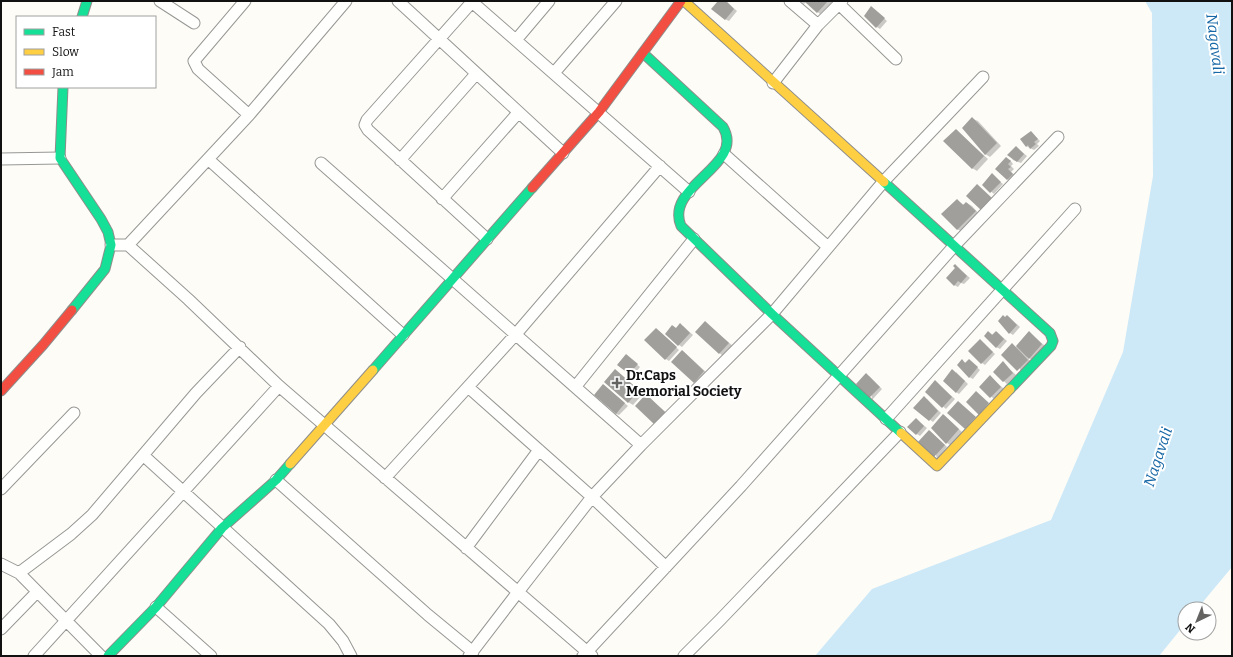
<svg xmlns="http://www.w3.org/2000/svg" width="1233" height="657" viewBox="0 0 1233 657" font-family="Bitter,serif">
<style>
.water{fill:#cde8f7}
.shadow{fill:#0003}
.building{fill:#a19f9c}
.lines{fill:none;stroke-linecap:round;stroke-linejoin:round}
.street-casing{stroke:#979795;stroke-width:13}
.fast-casing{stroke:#8e8d8b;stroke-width:11}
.slow-casing{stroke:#8e8d8b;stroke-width:11}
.jam-casing{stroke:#8e8d8b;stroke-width:11}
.street{stroke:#fffffe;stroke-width:11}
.fast{stroke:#16e098;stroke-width:9}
.slow{stroke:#ffcf43;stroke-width:9}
.jam{stroke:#f24e42;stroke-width:9}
.poi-dot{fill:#646362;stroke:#fff;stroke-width:1.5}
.labels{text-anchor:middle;stroke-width:4;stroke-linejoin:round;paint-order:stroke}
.poi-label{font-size:14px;font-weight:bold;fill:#111;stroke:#fff;text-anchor:start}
.water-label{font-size:15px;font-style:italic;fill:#1768a6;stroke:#fff}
</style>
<rect width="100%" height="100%" fill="#fdfcf7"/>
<path class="water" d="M1145 1H1232V567L1197 609H1185V624L1159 656H815L872 589 1051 520 1123 352 1153 176 1152 13Z"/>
<path class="shadow" d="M720 1H726L737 11 729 21 725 19Z
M800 1H830L832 2 820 14 806 2 804 4Z
M874 9 887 21 880 29 877 27Z
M973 119 978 121 1001 146 990 157 985 154Z
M956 130 988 159 977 171 972 168Z
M1031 132 1040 141 1037 144 1039 146 1034 150 1026 146Z
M1016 147 1027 156 1021 163 1013 160 1009 155Z
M1010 160 1013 164 1011 166 1014 169 1011 172 1016 176 1011 182 996 169Z
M992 175 1003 184 994 194 983 185Z
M957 200 964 205 967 203 972 206 980 215 962 232 957 229Z
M955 265 970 278 964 284 961 283 958 287 954 285Z
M1008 316 1020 327 1013 335 1010 333 1006 318Z
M705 322 734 347 724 357 696 332Z
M683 326 693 335 682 347 679 345 676 328Z
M659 331 679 350 669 361 666 359Z
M989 332 993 335 997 332 1007 341 1000 349 996 347Z
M1029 332 1045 346 1032 360 1026 356 1031 362 1021 372 1012 344 1016 347Z
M980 340 995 354 985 365 982 363Z
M683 351 707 373 698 384 694 382Z
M626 355 640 367 633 376 618 364Z
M969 360 980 370 973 379 969 377 962 361 966 363Z
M1003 363 1016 375 1007 384 994 372Z
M616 371 643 394 633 405 628 402Z
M956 372 968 384 959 394 956 392Z
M869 376 882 389 872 400Z
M991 377 1004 389 994 399 981 387Z
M935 381 955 399 946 409 926 392Z
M604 385 628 406 619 415 616 414Z
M646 395 669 415 659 426Z
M927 399 941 413 933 422 914 408Z
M944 415 962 432 950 445 947 443Z
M916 419 927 428 920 436 917 434Z
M930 431 947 447 937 459Z"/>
<path class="building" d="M718 1H726L734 9 725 20 711 9Z
M806 1H828L817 13 805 2Z
M871 6 885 18 876 28 864 16Z
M972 117 997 143 985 155 962 128Z
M956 129 984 156 972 169 943 141Z
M1031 131 1038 139 1034 142 1036 144 1030 149 1028 145 1026 147 1020 139Z
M1016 146 1024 154 1017 162 1007 155Z
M1006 157 1011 161 1008 164 1011 167 1008 169 1013 174 1007 180 995 169Z
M992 173 1001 182 990 193 982 185Z
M977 184 992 198 981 210 966 196Z
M957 199 963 205 966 202 976 211 957 230 941 214Z
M955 264 967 276 961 283 958 281 954 286 946 278 955 268 953 266Z
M1003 315 1005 317 1007 315 1017 325 1009 334 998 321Z
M705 321 729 343 719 354 695 332Z
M680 323 690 333 678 346 665 334 672 325 676 328Z
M656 328 677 347 665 360 644 340Z
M988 331 992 335 996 331 1004 339 996 348 984 336Z
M1029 331 1042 344 1029 359 1016 346Z
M980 339 993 352 981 364 968 351Z
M1012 343 1028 360 1017 371 1001 355Z
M682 350 704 371 694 383 671 362Z
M626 354 638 364 629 374 617 365Z
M962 359 965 363 969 359 978 367 969 378 957 365Z
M1003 361 1013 373 1003 382 993 372Z
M615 369 639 390 628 403 604 382Z
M952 369 965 381 956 393 943 381Z
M866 373 880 387 868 399 856 384Z
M990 375 1001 387 990 398 979 387Z
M935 380 952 397 942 408 925 392Z
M603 384 625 403 616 414 594 395Z
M976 391 989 403 979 415 966 402Z
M646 394 666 413 655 425 635 406Z
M924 396 938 411 929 421 913 408Z
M958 401 976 417 965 429 947 413Z
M943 414 959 429 946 444 931 428Z
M916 418 924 426 916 435 907 427Z
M929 430 945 445 933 458 917 443Z"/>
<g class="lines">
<defs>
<path id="street" d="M160 1 194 23
M245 1 194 61 198 69 249 115
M398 1 563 153
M471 1 689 192
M790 1 818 25 842 1
M472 2 367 120 365 125 368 130 487 239
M839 4 896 59
M516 40 549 1
M554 73 616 1
M773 83 818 25
M724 154 828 247
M1 159 60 158
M208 159 403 335
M400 160 476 74
M321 163 641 445
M442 199 518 113
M111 245H128L249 115 346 1
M128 245 188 299 279 386 518 592 469 656
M576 386 694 239
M468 387 592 497 666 567
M886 419 1075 209
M144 456 329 624 343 641 351 656
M385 478 516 334 660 166
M276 480 428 615 473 652
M1 489 74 413
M466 548 539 450
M1 564 19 573 101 656
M19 573 71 534 92 515 196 393 240 347
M156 607 211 656
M1 629 37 592
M34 656 279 386
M583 656 741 486 955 245 1058 137
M592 656 518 592 592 497 641 445 772 314 884 181 983 77
M684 656 720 620 900 432"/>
<path id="fast" d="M82 17 87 1
M643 53 723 127C746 166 664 185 681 226L772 314 901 433
M63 87 60 158 101 219 108 232 111 245 105 269 72 310
M884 182 1050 333 1053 341 1051 346 1010 389
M373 370 532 188
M108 656 156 607 222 528 276 480 290 464"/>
<path id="slow" d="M684 1 884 182
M901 433 937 466 1010 389
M290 464 373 370"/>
<path id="jam" d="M532 188 599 112 681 1
M1 391 43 345 72 310"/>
</defs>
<use href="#street" class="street-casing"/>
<use href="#fast" class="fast-casing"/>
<use href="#slow" class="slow-casing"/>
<use href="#jam" class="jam-casing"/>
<use href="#street" class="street"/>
<use href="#fast" class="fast"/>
<use href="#slow" class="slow"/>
<use href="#jam" class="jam"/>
</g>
<path class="poi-dot" d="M615 377h4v4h4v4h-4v4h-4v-4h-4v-4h4z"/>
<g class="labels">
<g class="poi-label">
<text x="626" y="380">Dr.Caps<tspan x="626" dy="16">Memorial Society</tspan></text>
</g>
<g class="water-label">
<text transform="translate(1215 44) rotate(83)" y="5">Nagavali</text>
<text transform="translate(1158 457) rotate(-72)" y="5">Nagavali</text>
</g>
</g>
<rect width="1233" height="657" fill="none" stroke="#111111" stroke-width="4"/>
<rect x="16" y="16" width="140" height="72" fill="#ffffff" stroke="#a0a0a0"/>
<rect x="24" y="29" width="20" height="6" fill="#16e098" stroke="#a0a0a0"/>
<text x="52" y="36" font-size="12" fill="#111111">Fast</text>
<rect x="24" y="49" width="20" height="6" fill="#ffcf43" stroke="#a0a0a0"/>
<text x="52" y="56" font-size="12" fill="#111111">Slow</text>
<rect x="24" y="69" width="20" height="6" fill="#f24e42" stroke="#a0a0a0"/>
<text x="52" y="76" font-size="12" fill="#111111">Jam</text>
<g transform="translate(1197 621) rotate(223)"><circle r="19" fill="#ffffff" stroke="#a0a0a0"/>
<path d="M0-3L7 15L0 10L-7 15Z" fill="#646362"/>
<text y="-6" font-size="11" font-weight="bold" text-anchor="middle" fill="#111111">N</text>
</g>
</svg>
